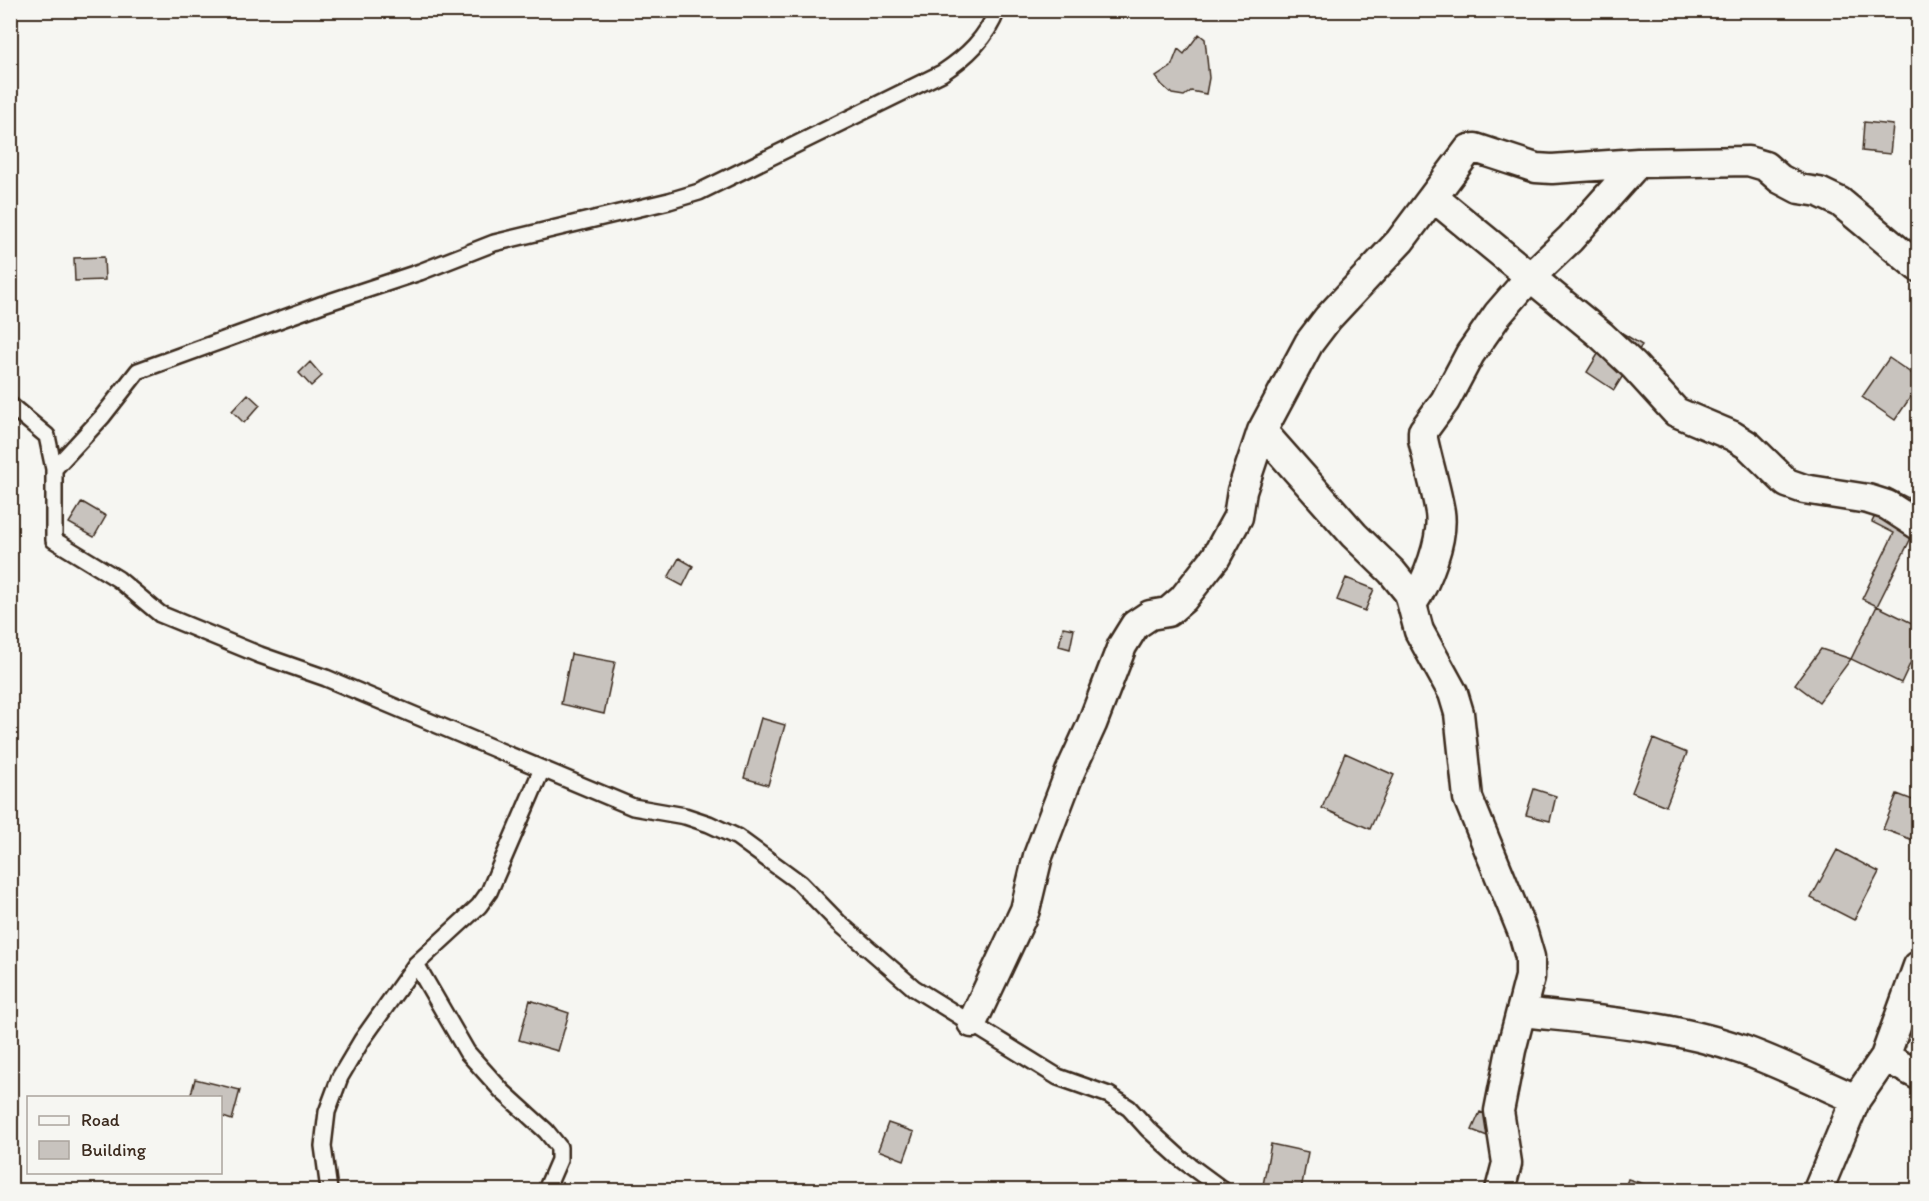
<svg xmlns="http://www.w3.org/2000/svg" width="1929" height="1201" viewBox="0 0 1929 1201" font-family="Itim,sans-serif">
<style>
.building{fill:#c8c3be;stroke:#3b2a1e;stroke-width:1.5}
.lines{fill:none;stroke-linecap:round;stroke-linejoin:round}
.lane-casing{stroke:#3b2a1e;stroke-width:20}
.street-casing{stroke:#3b2a1e;stroke-width:33}
.lane{stroke:#f6f6f2;stroke-width:15}
.street{stroke:#f6f6f2;stroke-width:28}
</style>
<rect width="100%" height="100%" fill="#f6f6f2"/>
<filter id="ink" filterUnits="userSpaceOnUse"><feTurbulence type="fractalNoise" baseFrequency=".0167" numOctaves="2"/><feDisplacementMap in="SourceGraphic" scale="12" xChannelSelector="R" yChannelSelector="G"/><feConvolveMatrix kernelMatrix="1 2 1 2 8 2 1 2 1" color-interpolation-filters="sRGB"/></filter>
<g filter="url(#ink)">
<path class="building" d="M1199 34 1205 39 1209 78 1206 94 1191 91 1184 96 1172 94 1162 85 1156 77 1171 67 1178 49 1184 54Z
M1864 122 1893 125 1890 154 1862 151Z
M104 257 105 280 75 281 74 258Z
M1614 328 1642 345 1614 390 1587 372Z
M1889 358 1918 378V386L1895 420 1862 397Z
M310 362 322 376 311 386 299 373Z
M248 394 260 405 244 423 232 411Z
M1889 488 1918 503V524L1877 606 1862 599 1894 533 1872 522Z
M82 502 106 516 94 537 69 523Z
M679 558 693 566 683 586 668 578Z
M1346 578 1374 589 1365 611 1337 600Z
M1877 606 1918 626V647L1901 683 1851 659Z
M1063 627 1074 629 1070 649 1059 646Z
M1821 649 1851 659 1819 702 1795 684Z
M571 654 615 662 604 714 561 704Z
M761 718 785 725 768 785 744 778Z
M1653 739 1687 753 1666 806 1632 792Z
M1345 753 1394 775 1370 829 1322 808Z
M1534 789 1556 796 1550 821 1526 815Z
M1897 794 1918 802V842L1883 829Z
M1837 850 1879 872 1854 920 1811 898Z
M530 1000 569 1013 558 1051 519 1040Z
M195 1079 240 1090 232 1120 220 1116V1098H190Z
M1480 1112 1507 1123 1500 1141 1472 1130Z
M888 1123 914 1132 904 1160 878 1150Z
M1271 1144 1308 1152 1301 1190H1262Z
M1628 1179 1663 1190H1624Z"/>
<g class="lines">
<defs>
<path id="lane" d="M10 405 47 436 54 469V540L118 579 160 614 260 655 326 678 633 807 685 816 709 824 737 837 800 883 838 922 914 988 1058 1077 1109 1095 1129 1108 1148 1129 1181 1159 1223 1190
M54 469 102 417 138 371 323 304 420 272 494 243 669 201 699 192 942 73C966 57 987 38 997 10
M416 964 467 1052 502 1091 546 1131 559 1147V1160L546 1190
M329 1190 323 1146 327 1112 340 1077 362 1040 416 964 479 906 489 892 542 769"/>
<path id="street" d="M1433 197 1601 335 1634 366 1676 412 1733 436 1749 446 1787 483 1804 489 1868 499 1887 505 1918 525
M1262 431 1354 535 1392 572 1409 593 1419 631 1453 693 1459 713 1468 798 1523 933 1530 957V977L1511 1050 1499 1111 1507 1163 1500 1190
M1412 604C1427 582 1444 539 1440 512 1436 488 1428 463 1423 439V431L1445 401 1470 354 1498 314 1530 277 1570 239 1638 163
M1521 1012C1595 1020 1672 1025 1743 1050 1780 1063 1819 1083 1856 1099
M972 1023 1025 910 1038 856 1070 772 1092 724 1122 646 1135 625 1150 615 1168 612 1183 599 1216 557 1238 517 1242 491 1262 431 1309 343 1328 318 1400 241 1469 149 1475 148 1536 168 1552 169 1638 163 1748 161 1765 166 1780 179 1799 189 1819 192 1840 202 1918 267
M1885 1057 1918 1075
M1818 1190 1856 1099 1885 1057 1918 966"/>
</defs>
<use href="#lane" class="lane-casing"/>
<use href="#street" class="street-casing"/>
<use href="#lane" class="lane"/>
<use href="#street" class="street"/>
</g>
</g>
<rect width="1929" height="1201" fill="none" stroke="#f6f6f2" stroke-width="36"/>
<rect x="18" y="18" width="1893" height="1165" fill="none" stroke="#3b2a1e" stroke-width="2" filter="url(#ink)"/>
<rect x="27" y="1096" width="195" height="78" fill="#f6f6f2" stroke="#aba49d" stroke-width="1.5"/>
<rect x="39" y="1116" width="30" height="9" fill="#f6f6f2" stroke="#aba49d" stroke-width="1.5"/>
<text x="81" y="1126" font-size="18" fill="#3b2a1e">Road</text>
<rect x="39" y="1141" width="30" height="18" fill="#c8c3be" stroke="#aba49d" stroke-width="1.5"/>
<text x="81" y="1156" font-size="18" fill="#3b2a1e">Building</text>
</svg>
